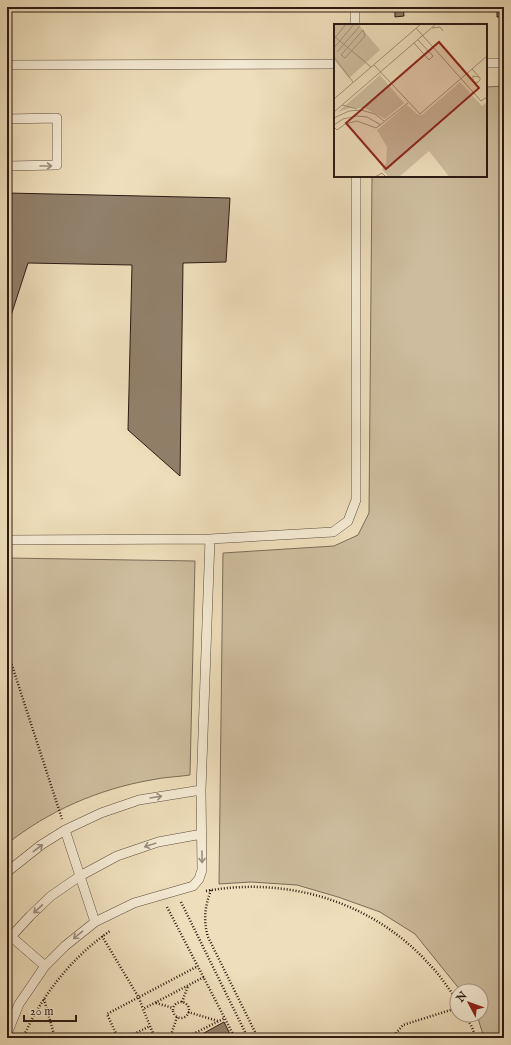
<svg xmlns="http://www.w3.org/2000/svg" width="511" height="1045" viewBox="0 0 511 1045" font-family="'IM FELL English',serif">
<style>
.green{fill:#cdbd9e;stroke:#7c6c58}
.building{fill:#91806a;stroke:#2c1b13}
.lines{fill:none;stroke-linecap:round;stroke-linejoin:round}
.lane-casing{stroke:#5c4c3d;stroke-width:10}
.path{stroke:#2c1b13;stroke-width:2.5;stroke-dasharray:1 2;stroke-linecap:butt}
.lane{stroke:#f4ead3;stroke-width:9}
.oneway{stroke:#9a8d7d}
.inset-road{fill:none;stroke:#a09078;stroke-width:1}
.view{fill:#8f2418;fill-opacity:0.15;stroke:#8f2418;stroke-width:2}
.inset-edge{fill:none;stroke:#2c1b13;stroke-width:2}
</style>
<rect width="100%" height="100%" fill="#eedebb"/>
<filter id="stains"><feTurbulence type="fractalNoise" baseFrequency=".005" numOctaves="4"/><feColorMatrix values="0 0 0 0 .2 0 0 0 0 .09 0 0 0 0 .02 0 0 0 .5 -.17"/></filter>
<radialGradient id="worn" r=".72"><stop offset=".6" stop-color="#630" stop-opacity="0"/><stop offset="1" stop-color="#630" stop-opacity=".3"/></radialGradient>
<path class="green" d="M504 86V1038H484L477 1015H481V991H461L415 934 380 912 338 897 297 885 251 882 219 884 223 553 334 546 358 535 369 513 372 176H486V87Z
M7 558 195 561 190 775C177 777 164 777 151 780 99 789 48 811 7 844Z"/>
<path class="building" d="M395 7H403L404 16 395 17Z
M497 7H504V17H497Z
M7 193 230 198 226 262 183 263 180 476 128 430 132 265 28 263 7 328Z
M224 1022 232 1038H195Z"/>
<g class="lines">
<defs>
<path id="lane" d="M355 25V7
M486 63H504
M7 65 335 64
M7 119 57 118V165L7 166
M7 540 210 539 333 532 348 521 356 500V176
M65 830 95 922
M7 872 41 845 65 830 101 813 139 800 201 790
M7 933 45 966
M7 941 30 916 51 896 80 876 117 856 158 842 202 834
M7 1034 19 1004 45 966 65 946 95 922 134 903 193 886 199 879 202 870 201 790 210 539"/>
</defs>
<use href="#lane" class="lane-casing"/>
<path class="path" d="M7 650 62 819
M211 890C205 906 203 920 208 937L258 1038
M206 891C288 876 373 902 429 964 440 975 448 988 457 1000
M181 902 248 1038
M167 907 235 1038
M102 936 139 998 143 1009
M44 999 55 1038
M173 1010a8 8 0 1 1 16 0a8 8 0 1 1-16 0Z
M182 1002 188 986
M156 1003 173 1008
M188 1012 218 1021
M465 1015 472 1027 476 1038
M23 1038C41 996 72 957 110 931
M118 1038 107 1014 198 966
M126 1038 150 1026
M155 1038 143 1009 204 977
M170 1038 177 1017
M185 1038 225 1018
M392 1038 403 1025 457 1008"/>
<use href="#lane" class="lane"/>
</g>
<defs><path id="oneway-shaft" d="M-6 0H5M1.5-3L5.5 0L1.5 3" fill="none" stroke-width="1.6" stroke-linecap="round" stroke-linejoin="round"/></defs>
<g class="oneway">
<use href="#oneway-shaft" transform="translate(46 166)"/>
<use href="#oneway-shaft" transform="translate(156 797) rotate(-9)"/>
<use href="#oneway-shaft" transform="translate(150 845) rotate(162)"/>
<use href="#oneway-shaft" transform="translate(38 848) rotate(-37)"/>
<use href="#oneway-shaft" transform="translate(202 857) rotate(89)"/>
<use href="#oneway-shaft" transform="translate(38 909) rotate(137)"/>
<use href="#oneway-shaft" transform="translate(78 935) rotate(141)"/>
</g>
<g transform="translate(334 24)">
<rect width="153" height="153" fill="#eedebb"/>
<path d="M0 0H24L46 26 15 54 0 36ZM46 51 70 79 51 95 31 84H16L4 88ZM126 58 148 82 153 78V153H113L114 151 95 127 65 153H55L48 145 52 139 53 123 43 106 73 81 83 90 88 91Z" fill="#cdbd9e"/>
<path class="inset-road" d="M82 4 147 77 153 73M98 4 106 3 109 7M29 6 31 12 11 34 7 31ZM0 12 37 43M0 15 12 0M80 19 95 36 99 32 84 16M0 24 20 0M3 28 26 2M0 33 19 58M40 41 86 90 153 32M138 45 146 54V56L143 59 139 57V52L145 53M0 75 87 0M8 81 23 85M0 88 102 0M0 94 15 87 27 86 41 90 50 97M0 101 9 95 23 92 33 93 47 101M0 103 3 106 11 100 23 97 42 104 74 79M41 153 48 149 52 153"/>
<path class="view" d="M105 18 145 64 52 145 12 99Z"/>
<rect width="153" height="153" class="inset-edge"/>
</g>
<rect width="511" height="1045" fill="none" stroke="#eedebb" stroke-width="24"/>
<rect x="8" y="8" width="495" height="1029" fill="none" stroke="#2c1b13" stroke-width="2"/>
<rect x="12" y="12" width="487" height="1021" fill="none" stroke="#2c1b13"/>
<g transform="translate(469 1003) rotate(311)"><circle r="19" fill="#f4ead3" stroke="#a49786"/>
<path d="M0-3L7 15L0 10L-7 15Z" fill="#8f2418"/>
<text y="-6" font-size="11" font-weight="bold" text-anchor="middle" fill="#2c1b13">N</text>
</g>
<path d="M24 1015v6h52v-6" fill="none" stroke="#2c1b13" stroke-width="2"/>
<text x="30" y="1015" font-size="12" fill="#2c1b13" stroke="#f4ead3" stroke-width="3" paint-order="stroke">20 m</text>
<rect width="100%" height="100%" filter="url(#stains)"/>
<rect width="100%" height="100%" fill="url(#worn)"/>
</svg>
